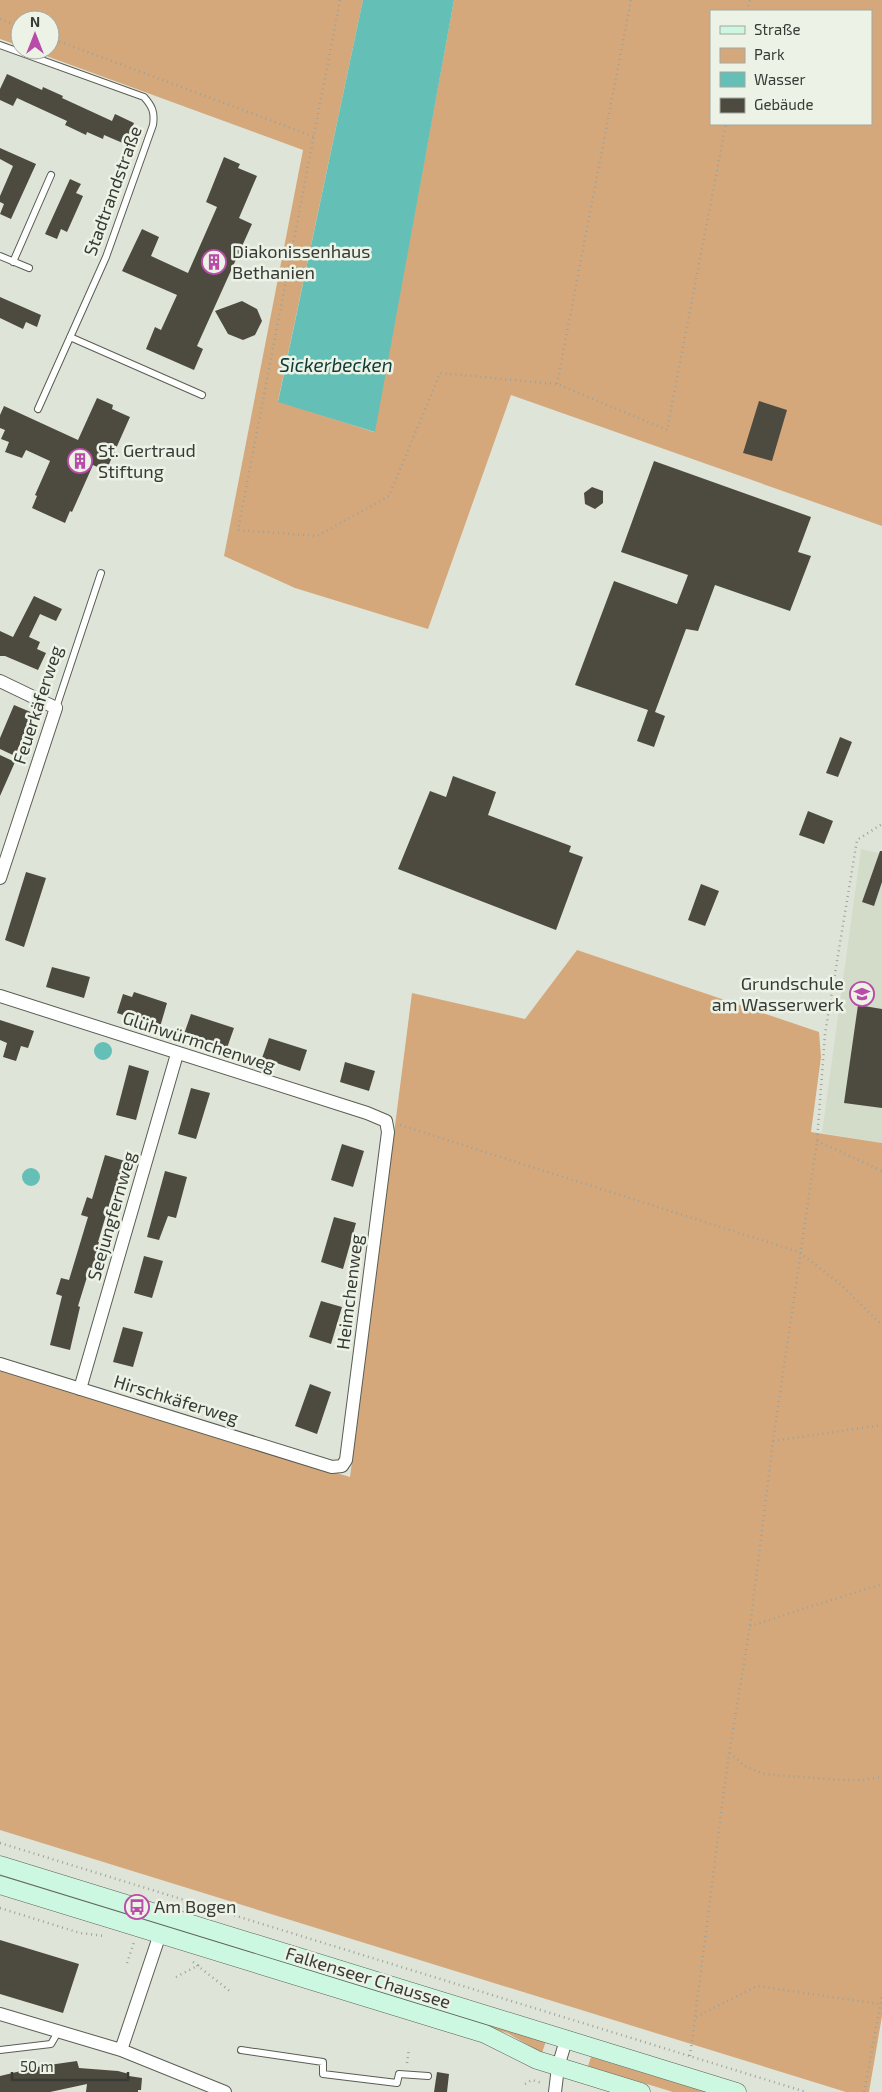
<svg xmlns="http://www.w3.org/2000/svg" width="882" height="2092" viewBox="0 0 882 2092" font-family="'Exo 2',sans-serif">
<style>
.built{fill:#d3dcc8}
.green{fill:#d5a87c;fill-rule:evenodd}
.water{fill:#64bfb7}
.building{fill:#4d4b40}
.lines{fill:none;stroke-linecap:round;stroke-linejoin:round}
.service-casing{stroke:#595e53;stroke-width:8}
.minor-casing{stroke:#595e53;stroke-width:14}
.secondary-casing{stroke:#595e53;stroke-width:19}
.path{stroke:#9ea298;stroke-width:2.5;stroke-dasharray:1 4;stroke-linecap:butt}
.service{stroke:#fff;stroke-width:6}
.minor{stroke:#fff;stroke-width:12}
.secondary{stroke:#ccf7e1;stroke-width:18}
.labels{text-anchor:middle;stroke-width:5;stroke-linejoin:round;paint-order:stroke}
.street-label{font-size:18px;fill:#383a35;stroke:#ecf2e5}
.poi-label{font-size:18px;fill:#383a35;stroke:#ecf2e5;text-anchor:start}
.water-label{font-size:19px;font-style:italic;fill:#0e3a37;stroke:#ecf2e5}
</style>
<rect width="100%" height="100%" fill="#dfe4d8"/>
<path class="built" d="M861 849 882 854V1143L822 1133Z"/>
<path class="green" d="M0 0H363L278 401 374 432 454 0H882V526L511 395 428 629 295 588 224 556 303 150 30 50H50V20H20V46L0 39ZM711 11H871V124H711Z
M577 950 819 1032 821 1057 811 1132 882 1143V2016L869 2092H846L0 1830V1371L350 1477 412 993 525 1019Z
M0 1873 139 1915 138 1919 0 1876Z
M178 1927 546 2041 542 2053 507 2033 176 1931Z
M591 2057 706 2092H673L588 2066Z"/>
<path class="water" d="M363 0H454L375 432 278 402Z
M94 1051a9 9 0 1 1 18 0a9 9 0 1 1-18 0Z
M22 1177a9 9 0 1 1 18 0a9 9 0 1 1-18 0Z"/>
<path class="building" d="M7 74 42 90 43 87 63 96 62 98 112 121 115 114 134 123 125 144 104 135 103 139 87 132 86 135 65 125 67 121 17 98 13 106 0 100V89Z
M0 148 36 164 11 219 0 214 4 204 0 202V196L13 166 0 159Z
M224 157 240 164 238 168 257 176 239 218 252 224 197 346 203 349 194 370 146 349 155 327 161 330 177 295 122 271 142 229 159 237 151 256 188 273 217 207 206 202Z
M70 179 81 184 76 193 83 196 67 232 61 229 57 239 45 234Z
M0 297 41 315 37 327 26 322 23 329 0 318Z
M242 301 257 309 262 321 255 335 243 340 228 334 215 311Z
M97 398 113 405 112 409 130 417 106 471 93 465 72 512 70 511 65 523 32 508 37 496 35 495 50 461 26 450 22 458 5 452 9 442 1 439 5 430 0 428V415L4 406 78 440Z
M759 401 787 410 772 461 743 453Z
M654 461 811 517 798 552 811 556 790 611 715 585 698 631 686 629 655 712 665 716 654 747 637 741 648 710 575 685 614 581 677 604 688 575 621 552Z
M592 487 603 491V503L595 509 585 504 584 493Z
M34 596 62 609 56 621 40 614 29 637 40 642 37 649 46 653 38 670 5 656H0V631L13 637Z
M14 705 33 713 15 756 0 749V738Z
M840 737 852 742 838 777 826 773Z
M0 755 15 762 0 796Z
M453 776 496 792 488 815 571 846 569 852 583 857 556 930 398 869 430 791 446 797Z
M808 811 833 821 824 844 799 835Z
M880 851H882V882L874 906 862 902Z
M26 872 46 878 24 947 5 940Z
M701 884 719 891 705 926 688 920Z
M52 967 90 977 84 998 46 987Z
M134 992 167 1003 160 1027 117 1013 123 994 132 997Z
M858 1005 882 1009V1108L844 1103Z
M191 1014 234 1028 227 1048 184 1034Z
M0 1020 34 1031 28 1048 21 1046 16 1061 3 1057 7 1043 0 1040Z
M269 1038 307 1050 300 1071 262 1058Z
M345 1062 375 1071 369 1091 340 1082Z
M129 1065 149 1071 136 1120 116 1115Z
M191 1088 210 1093 196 1139 178 1134Z
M342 1144 364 1151 353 1187 331 1180Z
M105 1155 125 1161 114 1196 112 1195 98 1242 101 1243 90 1278 87 1277 78 1306 80 1307 70 1350 50 1345 62 1296 56 1294 61 1278 69 1280 88 1217 81 1215 87 1197 92 1199Z
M165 1171 187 1177 176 1218 168 1216 159 1240 147 1237Z
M334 1217 356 1223 343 1269 321 1262Z
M144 1256 163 1261 152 1298 134 1293Z
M321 1301 342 1307 331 1344 309 1337Z
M123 1327 143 1332 133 1367 113 1362Z
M310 1384 331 1392 317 1434 295 1426Z
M0 1940 79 1964 63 2013 0 1994Z
M77 2061 79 2068 118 2071 129 2074V2076L142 2078 141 2090H138V2092H86L87 2084 50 2092H0V2076L42 2066Z
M437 2072 449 2074 447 2092H434Z"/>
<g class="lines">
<defs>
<path id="service" d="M0 45 144 97C152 106 155 112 153 125L106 257 38 409
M0 256 29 268
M13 262 51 175
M70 337 202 395
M56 708 101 573
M0 2050 51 2044 58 2032
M241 2050 323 2062V2074L397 2083 399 2074 428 2076"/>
<path id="minor" d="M0 681 56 708 0 878
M0 996 367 1113 386 1121 388 1132 346 1460 342 1466 332 1467 0 1364
M80 1389 177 1054
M0 2014 121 2050 225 2092
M121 2050 160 1934
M555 2092 558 2067 566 2040"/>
<path id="secondary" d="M0 1865 737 2092
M0 1885 485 2034 537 2060 641 2092"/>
</defs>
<use href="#service" class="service-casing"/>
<use href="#minor" class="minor-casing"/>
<use href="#secondary" class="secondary-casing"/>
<path class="path" d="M340 0 238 530 317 536 389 496 440 373 557 384 667 430 726 124
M747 11 750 0
M0 19 20 27
M50 38 315 137
M557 384 631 0
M400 1125 799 1252 840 1284 882 1325
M817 1141 882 1171
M773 1441 882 1425
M750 1626 882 1584
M730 1753 745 1766 764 1774 840 1780H861L882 1777
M0 1843 806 2092
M0 1908 80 1933 105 1936
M193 1962 231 1992
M127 1963 134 1942
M176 1977 199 1965
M696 2017 757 1986 880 2004
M690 2056 727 1767 750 1626 773 1441 817 1141 825 1034 857 840 882 824
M407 2063 409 2048
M525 2084 532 2080 542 2083
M864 2092 882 1997"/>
<use href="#service" class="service"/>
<use href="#minor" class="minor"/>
<use href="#secondary" class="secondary"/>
</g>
<defs>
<symbol id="building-ring" viewBox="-11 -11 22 22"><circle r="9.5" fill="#ecf2e5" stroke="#b94ba9" stroke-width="1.5"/><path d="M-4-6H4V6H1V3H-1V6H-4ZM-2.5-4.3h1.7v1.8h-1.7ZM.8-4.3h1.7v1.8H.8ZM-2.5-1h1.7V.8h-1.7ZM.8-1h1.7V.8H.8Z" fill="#b94ba9"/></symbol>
<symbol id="school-ring" viewBox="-11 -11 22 22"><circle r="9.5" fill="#ecf2e5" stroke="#b94ba9" stroke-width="1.5"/><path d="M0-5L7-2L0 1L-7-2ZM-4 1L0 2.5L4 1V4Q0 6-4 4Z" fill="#b94ba9"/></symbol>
<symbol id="bus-ring" viewBox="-11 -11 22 22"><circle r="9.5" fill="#ecf2e5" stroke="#b94ba9" stroke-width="1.5"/><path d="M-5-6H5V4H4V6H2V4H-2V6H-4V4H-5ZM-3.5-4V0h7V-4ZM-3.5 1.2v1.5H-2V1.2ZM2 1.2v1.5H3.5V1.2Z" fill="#b94ba9"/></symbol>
</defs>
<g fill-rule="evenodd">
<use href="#building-ring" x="200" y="248" width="28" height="28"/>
<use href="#building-ring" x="66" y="447" width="28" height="28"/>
<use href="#school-ring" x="848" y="980" width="28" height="28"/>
<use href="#bus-ring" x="123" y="1893" width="28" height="28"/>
</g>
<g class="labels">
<g class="street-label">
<text transform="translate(113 191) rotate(-70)" y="6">Stadtrandstraße</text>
<text transform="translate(38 705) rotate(-72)" y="6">Feuerkäferweg</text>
<text transform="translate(199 1042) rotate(18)" y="6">Glühwürmchenweg</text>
<text transform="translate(112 1216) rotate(-74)" y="6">Seejungfernweg</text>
<text transform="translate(350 1292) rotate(-83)" y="6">Heimchenweg</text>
<text transform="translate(176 1400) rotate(17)" y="6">Hirschkäferweg</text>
<text transform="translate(368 1978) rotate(17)" y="6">Falkenseer Chaussee</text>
</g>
<g class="poi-label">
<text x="232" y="258">Diakonissenhaus<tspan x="232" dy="21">Bethanien</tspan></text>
<text x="98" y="457">St. Gertraud<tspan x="98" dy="21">Stiftung</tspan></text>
<text x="844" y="990" text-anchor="end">Grundschule<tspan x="844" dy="21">am Wasserwerk</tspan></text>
<text x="154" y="1913">Am Bogen</text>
</g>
<g class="water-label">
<text x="336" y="372">Sickerbecken</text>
</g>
</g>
<rect x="710" y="10" width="162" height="115" fill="#ecf2e5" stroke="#a4a89f"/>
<rect x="720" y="26" width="25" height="8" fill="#ccf7e1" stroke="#a4a89f"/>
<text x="754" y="35" font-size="15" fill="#383a35">Straße</text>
<rect x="720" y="48" width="25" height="15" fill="#d5a87c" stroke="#a4a89f"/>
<text x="754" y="60" font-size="15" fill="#383a35">Park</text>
<rect x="720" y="72" width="25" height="15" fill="#64bfb7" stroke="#a4a89f"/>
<text x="754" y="85" font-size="15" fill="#383a35">Wasser</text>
<rect x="720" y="98" width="25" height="15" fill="#4d4b40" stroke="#a4a89f"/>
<text x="754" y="110" font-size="15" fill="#383a35">Gebäude</text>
<g transform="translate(35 35)"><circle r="24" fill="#ecf2e5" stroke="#a4a89f"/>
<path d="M0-4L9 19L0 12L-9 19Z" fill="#b94ba9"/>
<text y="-8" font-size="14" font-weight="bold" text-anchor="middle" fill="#383a35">N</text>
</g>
<path d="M12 2072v8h116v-8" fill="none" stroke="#383a35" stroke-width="2.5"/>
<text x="20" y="2072" font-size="15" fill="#383a35" stroke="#ecf2e5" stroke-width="4" paint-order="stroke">50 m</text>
</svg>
